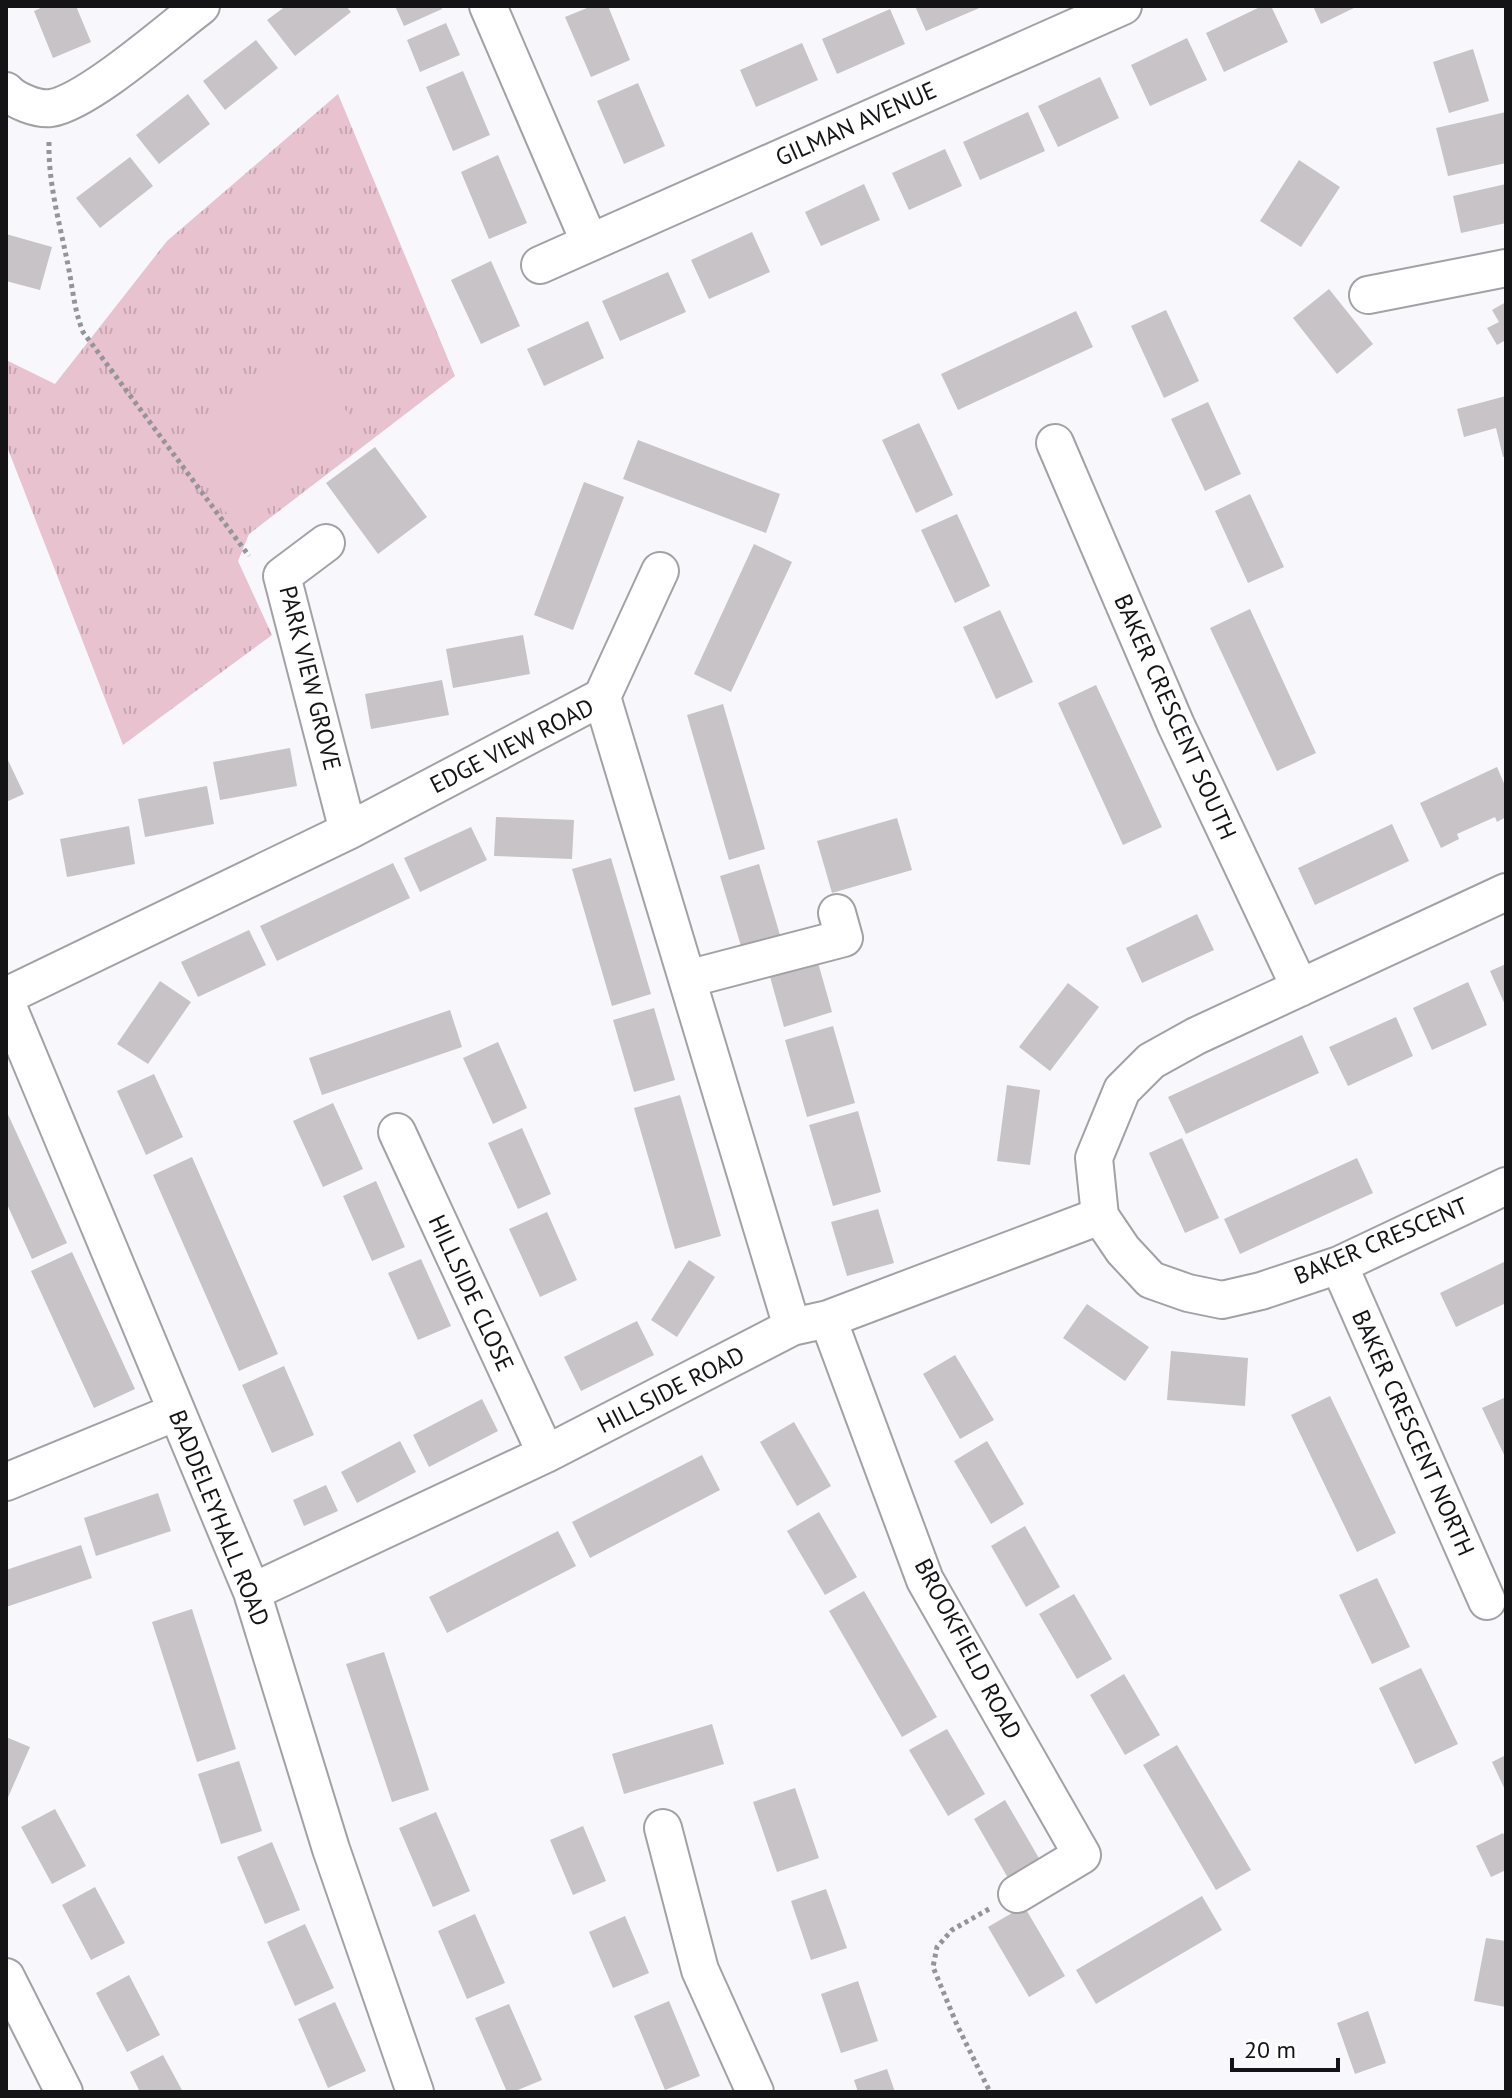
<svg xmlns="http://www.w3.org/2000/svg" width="1512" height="2098" viewBox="0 0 1512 2098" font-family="'PT Sans',sans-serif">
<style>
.grass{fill:url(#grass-tufts)}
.pitch{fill:#e8c2cf}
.building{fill:#c7c3c6}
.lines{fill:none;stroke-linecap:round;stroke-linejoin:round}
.minor-casing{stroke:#a2a1a5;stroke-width:40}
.path{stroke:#959498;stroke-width:5;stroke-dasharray:4 4;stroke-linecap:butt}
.minor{stroke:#fff;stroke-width:36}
.labels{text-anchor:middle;stroke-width:6;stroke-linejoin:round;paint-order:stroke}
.street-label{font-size:24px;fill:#141315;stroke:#fff}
</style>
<defs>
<pattern id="grass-tufts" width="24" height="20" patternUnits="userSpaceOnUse" patternTransform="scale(2)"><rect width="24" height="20" fill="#e8c2cf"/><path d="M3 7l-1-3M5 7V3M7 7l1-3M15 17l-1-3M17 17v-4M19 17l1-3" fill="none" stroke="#c6a6b1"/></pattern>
</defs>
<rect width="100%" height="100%" fill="#f8f7fc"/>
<path class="grass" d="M338 94 455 376 249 534 238 561 272 635 123 745 6 444V360L55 384 167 241Z"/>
<path class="pitch" d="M303 352 358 427 231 519 176 444Z"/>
<path class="building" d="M45 6H76L91 42 53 58 34 11Z
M286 6H346L351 12 295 56 267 20Z
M395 6H441L442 9 404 26Z
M592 6H608L630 60 591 77 565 17Z
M915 6H984L926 31Z
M1262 6H1271L1288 42 1224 72 1206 33Z
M1313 6H1358L1321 24Z
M890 9 905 44 837 74 822 39Z
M446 23 460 55 420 72 407 40Z
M1187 38 1207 80 1150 106 1131 65Z
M256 40 278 68 225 110 203 81Z
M802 43 818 80 756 107 740 70Z
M1473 49 1489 101 1449 113 1433 62Z
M463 71 490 135 453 151 426 87Z
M1100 77 1119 118 1058 147 1038 106Z
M638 83 665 146 624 164 597 101Z
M188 94 210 124 159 164 136 135Z
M1028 112 1045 151 980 180 963 142Z
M1506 112V163L1448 176 1436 128Z
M945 149 962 186 909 210 892 173Z
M498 155 527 223 489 239 461 172Z
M130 157 153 186 100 228 76 198Z
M1299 160 1340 187 1301 247 1260 221Z
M864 184 880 220 821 246 805 212Z
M1506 184V223L1461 233 1453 196Z
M752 232 770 272 709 299 691 260Z
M6 234 52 247 40 290 6 281Z
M491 261 520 326 481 344 451 280Z
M668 272 686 312 620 341 602 301Z
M1329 289 1373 344 1337 374 1293 318Z
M1506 302V340L1497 345 1487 328 1499 322 1492 310Z
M1166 310 1199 381 1164 398 1131 326Z
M1076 311 1093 347 958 410 941 374Z
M588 321 604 358 544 386 527 349Z
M1506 396V456L1503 457 1496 428 1464 437 1457 409Z
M1208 402 1241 474 1205 491 1171 419Z
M919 423 953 495 916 513 882 440Z
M638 440 780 494 766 533 623 479Z
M375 447 427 517 378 554 326 483Z
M584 482 624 497 573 630 534 615Z
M1250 494 1284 567 1248 583 1215 511Z
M957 514 990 586 955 603 921 530Z
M754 544 792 562 731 692 694 674Z
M1250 609 1316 753 1277 771 1210 628Z
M1000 610 1033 682 996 699 963 627Z
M523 635 530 674 453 688 446 649Z
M442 680 449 715 371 729 365 694Z
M1096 685 1162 827 1123 845 1058 703Z
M723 704 765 849 729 860 687 715Z
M290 748 297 786 220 800 213 762Z
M6 756 24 794 6 802Z
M1497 767 1506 788V817L1497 822 1495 817 1457 834 1459 839 1441 848 1420 803Z
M207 786 214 824 145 837 138 799Z
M496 817 574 820 572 859 494 856Z
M897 818 912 870 832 893 817 841Z
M1392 824 1409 861 1315 905 1298 868Z
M129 826 135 864 67 877 60 839Z
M471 827 487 860 420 892 404 858Z
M611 858 651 994 612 1006 572 869Z
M393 863 410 898 277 961 260 926Z
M759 864 780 935 741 946 720 876Z
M1197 914 1214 950 1142 983 1126 948Z
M249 930 266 965 198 997 181 962Z
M817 959 832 1012 784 1027 769 973Z
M1506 964V1007L1490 971Z
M160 981 191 1002 148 1064 117 1044Z
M1468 982 1487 1025 1432 1050 1413 1008Z
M1068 983 1099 1007 1050 1071 1019 1047Z
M654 1008 675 1080 634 1092 613 1020Z
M450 1010 462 1047 322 1095 309 1058Z
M1396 1017 1413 1056 1348 1086 1329 1047Z
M833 1026 855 1103 807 1117 785 1040Z
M1302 1035 1319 1073 1186 1134 1168 1097Z
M498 1042 527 1108 493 1124 463 1058Z
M154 1074 183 1137 146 1155 117 1091Z
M1007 1085 1040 1090 1030 1165 997 1161Z
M680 1095 721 1236 675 1249 634 1108Z
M333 1103 363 1169 323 1187 293 1121Z
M6 1110 67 1243 32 1259 6 1202Z
M858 1111 881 1192 833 1206 809 1125Z
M522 1128 551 1194 518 1209 488 1143Z
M1182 1138 1219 1218 1185 1233 1149 1153Z
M192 1157 278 1354 239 1371 153 1175Z
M1357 1158 1373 1193 1240 1254 1224 1219Z
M376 1181 405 1247 372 1261 343 1196Z
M878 1209 894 1263 847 1276 831 1222Z
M547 1212 577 1280 540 1297 509 1229Z
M72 1252 135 1389 94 1408 31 1271Z
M421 1259 451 1326 418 1340 388 1273Z
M689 1260 715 1277 677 1337 651 1320Z
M1506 1261V1303L1456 1327 1440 1293Z
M1087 1304 1149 1347 1125 1381 1063 1338Z
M637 1321 654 1355 581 1391 564 1357Z
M1171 1351 1248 1358 1245 1406 1167 1400Z
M955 1355 994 1420 960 1439 923 1374Z
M284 1366 314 1435 272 1453 242 1385Z
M1330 1396 1396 1533 1357 1552 1291 1415Z
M1506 1397V1459L1482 1408Z
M482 1399 498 1431 429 1467 413 1435Z
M794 1422 831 1486 797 1506 760 1442Z
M400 1441 416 1472 357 1503 341 1472Z
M987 1441 1024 1504 991 1524 954 1461Z
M702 1455 720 1490 590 1558 572 1522Z
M326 1485 338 1511 304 1526 293 1500Z
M158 1493 171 1531 96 1556 84 1518Z
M819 1512 857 1577 825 1595 787 1531Z
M1025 1526 1060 1587 1026 1607 991 1546Z
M558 1531 576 1566 447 1633 429 1597Z
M81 1545 92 1578 6 1607V1570Z
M1377 1578 1410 1647 1372 1664 1339 1595Z
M864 1591 937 1717 902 1737 829 1611Z
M1074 1594 1112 1659 1077 1679 1039 1614Z
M192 1609 236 1749 197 1762 152 1622Z
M384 1652 429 1790 392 1802 346 1664Z
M1421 1668 1458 1744 1415 1764 1379 1688Z
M1124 1674 1160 1735 1125 1755 1090 1695Z
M712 1724 724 1764 624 1794 612 1754Z
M947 1729 985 1794 948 1816 909 1750Z
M6 1737 30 1747 6 1802Z
M1177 1745 1251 1870 1216 1890 1143 1765Z
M1506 1755V1792L1492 1762Z
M239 1761 262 1831 221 1844 198 1774Z
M795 1788 819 1858 777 1872 753 1802Z
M1005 1800 1040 1860 1008 1878 974 1819Z
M55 1809 86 1866 52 1884 21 1827Z
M436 1812 470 1891 433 1907 399 1828Z
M583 1826 606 1881 573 1895 550 1840Z
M1503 1833 1506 1839V1870L1491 1877 1476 1846Z
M272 1842 300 1910 265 1924 237 1857Z
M95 1887 125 1943 91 1960 62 1905Z
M826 1889 847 1948 811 1960 791 1901Z
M1202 1896 1222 1930 1096 2004 1076 1970Z
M1024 1906 1065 1976 1029 1997 988 1927Z
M475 1914 505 1983 467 1999 438 1931Z
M625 1916 649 1973 613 1988 589 1932Z
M305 1924 334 1988 295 2006 267 1942Z
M1486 1938 1506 1941V2007L1474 2001Z
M129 1975 160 2035 127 2052 96 1993Z
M858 1981 878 2041 841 2053 821 1994Z
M669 2001 700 2076 665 2090 634 2016Z
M335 2002 366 2071 328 2088 298 2019Z
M509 2004 542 2080 513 2092H507L475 2018Z
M1368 2011 1386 2063 1355 2074 1337 2023Z
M163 2055 183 2092H140L130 2072Z
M887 2069 895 2092H858L854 2080Z"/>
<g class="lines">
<defs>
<path id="minor" d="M488 6 589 241
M6 91C15 101 38 110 51 108 88 102 168 31 201 6
M540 265 1123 6
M1368 295 1506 268
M1055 443 1176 725 1300 988
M326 543 282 576 348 831
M602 697 660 571
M1506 892 1196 1036 1151 1061 1122 1090 1094 1158 1100 1216 1123 1250 1151 1280 1188 1293 1222 1300 1261 1291 1339 1265 1506 1186
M687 979 844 938 837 913
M6 996 348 831 602 697 792 1327
M6 1002 252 1592 331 1849 415 2092
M397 1132 546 1454
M1339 1265 1487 1601
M828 1319 925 1580 1082 1855 1017 1894
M6 1482 176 1412
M252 1592 546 1454 792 1327 828 1319 1100 1216
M663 1828 700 1970 755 2092
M6 1977 64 2092"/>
</defs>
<use href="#minor" class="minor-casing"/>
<path class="path" d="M49 142C48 183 60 225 68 265 73 290 74 309 83 332L249 556
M989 1909 952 1930 937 1947 933 1967 957 2025 990 2092"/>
<use href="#minor" class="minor"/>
</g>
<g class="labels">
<g class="street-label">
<text transform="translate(856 124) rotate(-24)" y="8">GILMAN AVENUE</text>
<text transform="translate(310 678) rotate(76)" y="8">PARK VIEW GROVE</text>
<text transform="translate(1175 717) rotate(66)" y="8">BAKER CRESCENT SOUTH</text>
<text transform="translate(512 746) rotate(-27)" y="8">EDGE VIEW ROAD</text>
<text transform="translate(1381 1241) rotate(-23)" y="8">BAKER CRESCENT</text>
<text transform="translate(471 1293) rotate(65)" y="8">HILLSIDE CLOSE</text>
<text transform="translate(671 1390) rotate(-27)" y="8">HILLSIDE ROAD</text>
<text transform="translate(1413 1433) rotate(66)" y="8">BAKER CRESCENT NORTH</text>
<text transform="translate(219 1518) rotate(68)" y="8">BADDELEYHALL ROAD</text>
<text transform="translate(968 1649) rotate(62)" y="8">BROOKFIELD ROAD</text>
</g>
</g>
<rect width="1512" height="2098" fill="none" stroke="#141315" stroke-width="16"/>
<path d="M1232 2058v12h106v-12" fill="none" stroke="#141315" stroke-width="4"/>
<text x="1244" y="2058" font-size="24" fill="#141315" stroke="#ffffff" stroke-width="6" paint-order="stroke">20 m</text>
</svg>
